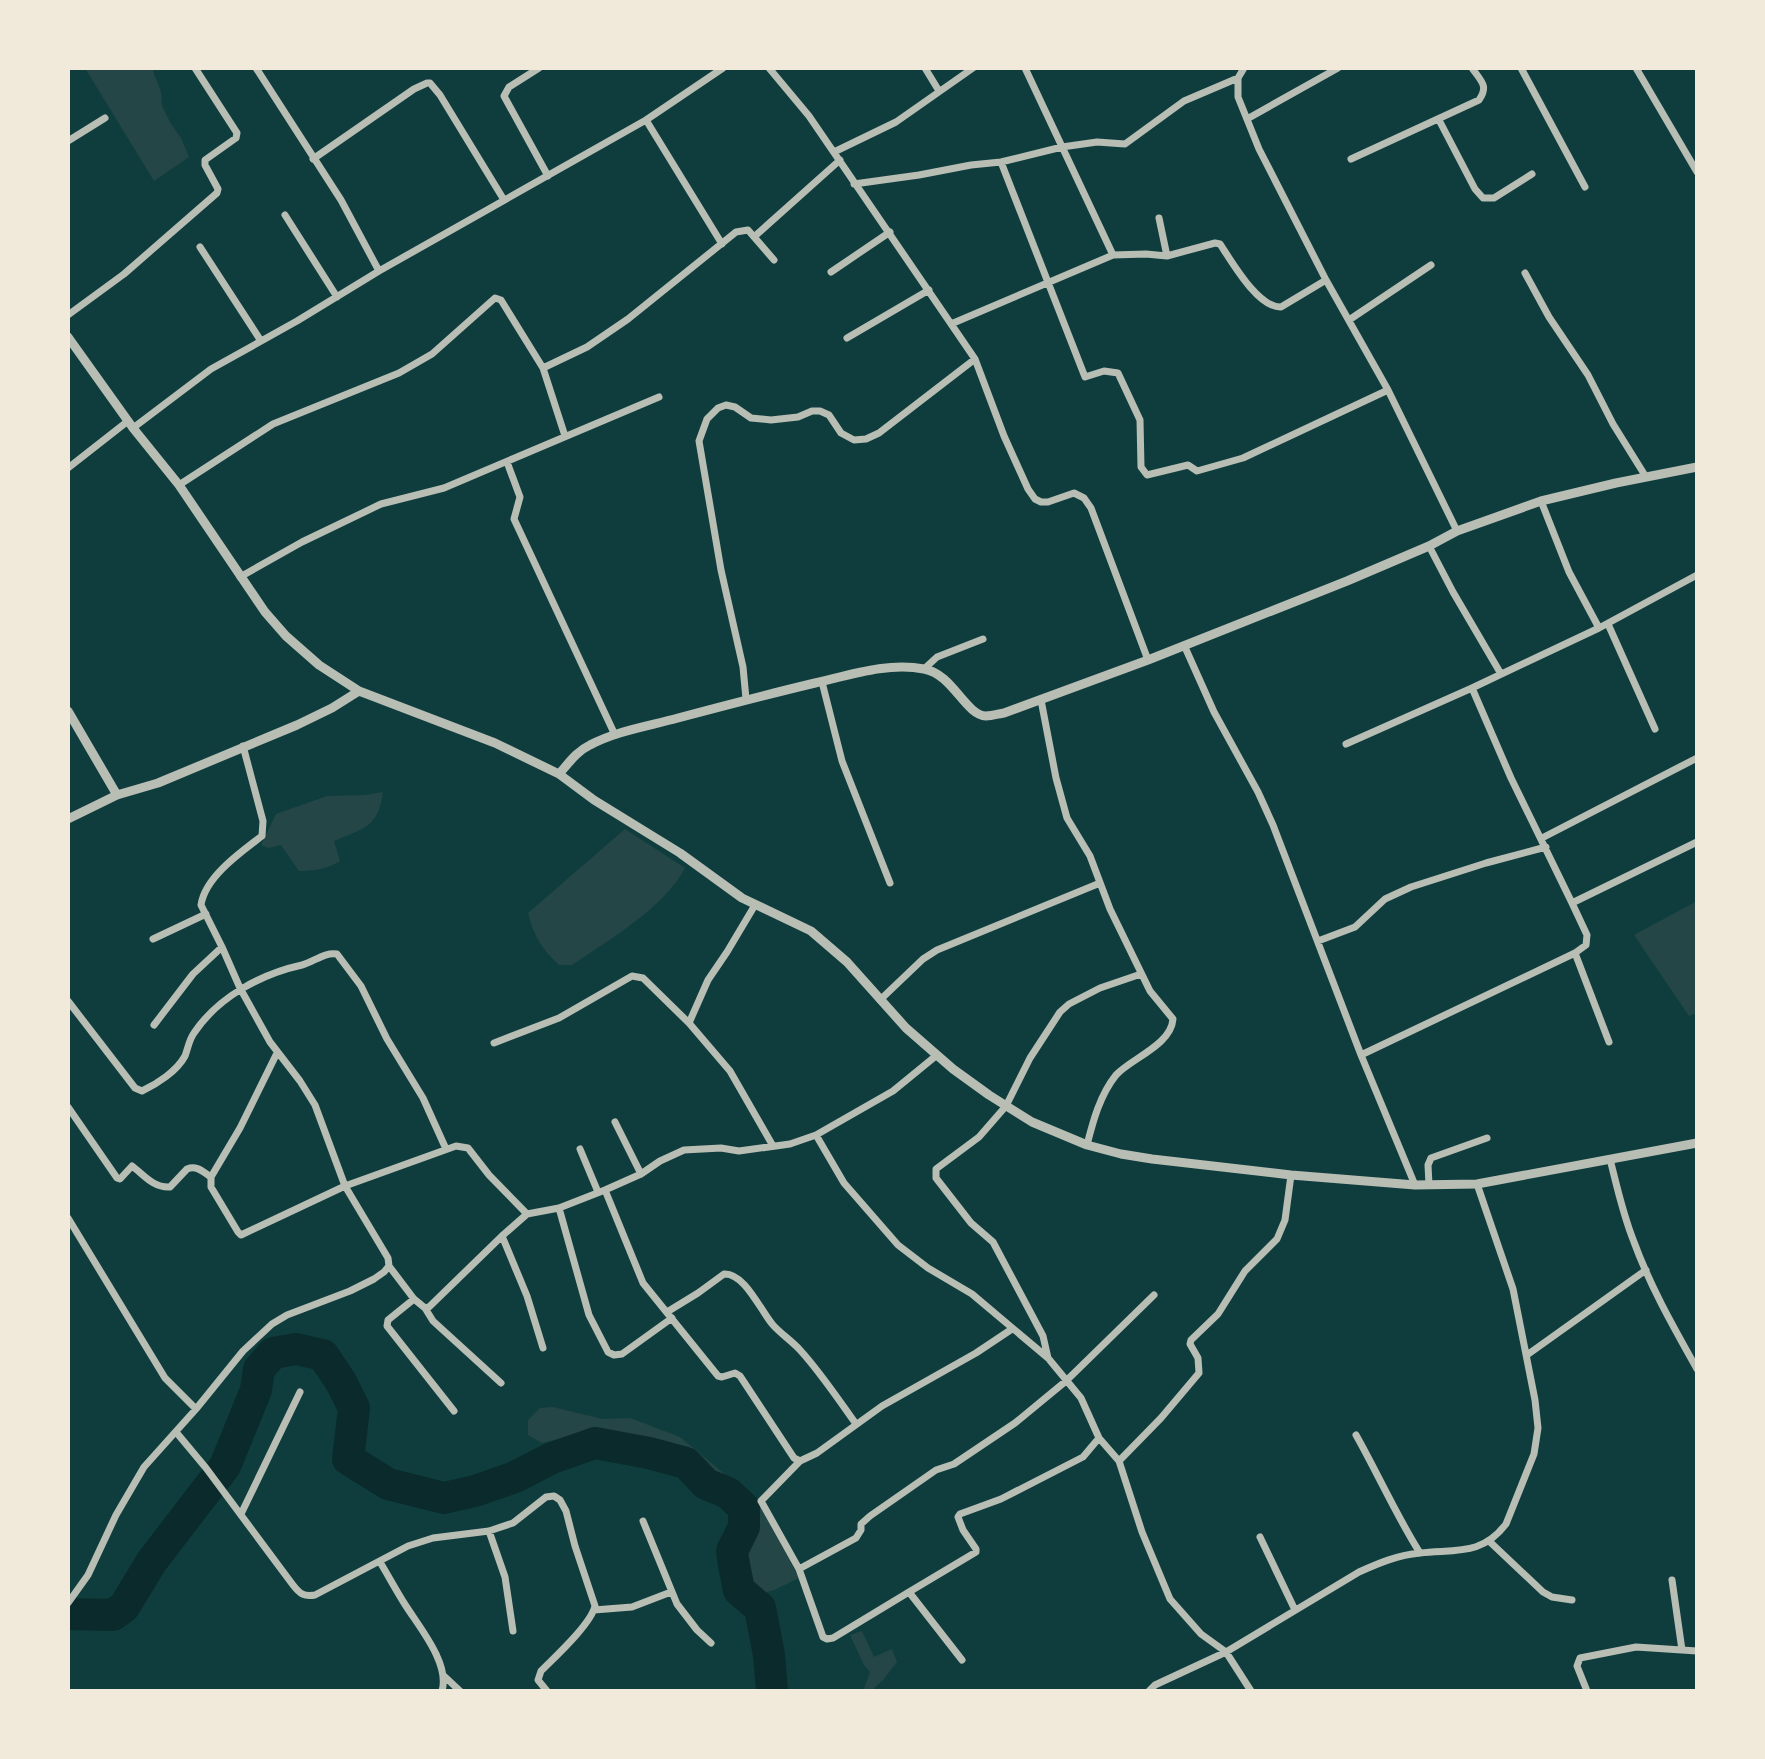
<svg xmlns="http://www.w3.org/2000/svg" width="1765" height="1759" viewBox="0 0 1765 1759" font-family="Arial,sans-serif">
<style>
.green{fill:#244646}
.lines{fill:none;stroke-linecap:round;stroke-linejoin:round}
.river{stroke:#0a2a2b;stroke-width:32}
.minor{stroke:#b8beb3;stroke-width:7}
.tertiary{stroke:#b8beb3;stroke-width:9}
</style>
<rect width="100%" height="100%" fill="#0f3d3e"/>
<path class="green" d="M85 68H156L153 71 161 92 162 106 171 124 181 138 189 157 154 181Z
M383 792C378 828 364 828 334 841L340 861C326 869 315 871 299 871L281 845 269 848 261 845 276 814 327 796 365 795Z
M625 829 685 868C665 907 609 940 572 965H559C541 948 534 936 528 913Z
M1697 901V1013L1689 1016 1634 935Z
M553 1407 602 1419 630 1418 680 1437 746 1492 762 1508 799 1578 774 1590 757 1595C754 1593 749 1591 746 1588 738 1578 734 1556 738 1544 742 1531 748 1520 748 1506L715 1481 703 1478 688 1462 675 1454 659 1451 629 1441 605 1436 591 1431 542 1443 528 1435V1420L540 1408Z
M862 1631 874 1657 892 1649 897 1662 883 1680 871 1691H863L870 1672 864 1665 850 1635Z"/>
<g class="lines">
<path class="river" d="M68 1614 113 1615 124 1607 152 1561 225 1466 256 1390 259 1369 273 1353 296 1349 323 1355 341 1382 354 1408 348 1459 388 1484 444 1498 475 1491 515 1477 552 1458 595 1443 649 1453 686 1463 706 1484 728 1493 744 1508V1527L732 1551 734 1565 739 1590 760 1608 769 1655 772 1691"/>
<path class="minor" d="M256 68 341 200 379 271
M539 68 509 87 504 96 548 176
M769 68 809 116 975 359 1004 436 1028 489 1035 499 1041 502H1048L1074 493 1084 498 1091 508 1148 660
M925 68 939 91
M1025 68 1113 255
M1244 68 1238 78V97L1259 149 1326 280 1388 390 1457 531
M1521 68 1585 187
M1636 68 1697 172
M1247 119 1338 68
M646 120 722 244
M1439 120 1475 189 1483 198H1494L1532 174
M68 141 105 118
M834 152 896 122 973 68
M313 159 414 89 427 83H430L440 95 504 200
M1351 159 1479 100C1489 86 1481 81 1472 68
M1001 162 1085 377 1104 371 1118 373 1140 420 1141 467 1147 475 1188 465 1197 471 1243 458 1388 390
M854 184 919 175 971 165 1001 162 1062 147 1097 142 1125 144 1184 101 1238 78
M285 215 337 297
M1159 218 1167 256
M755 236 840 160
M200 247 261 341
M831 272 890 232
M1525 273 1549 317 1588 375 1613 424 1646 477
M68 315 124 274 217 193 218 189 205 165V160L236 138 237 133 195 68
M1349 320 1431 265
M951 324 1113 255 1146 254 1167 256 1215 243 1220 244C1232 262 1258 308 1281 307L1326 280
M847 338 929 290
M543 368 587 347 628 319 736 232 748 230 774 260
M133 428 211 369 297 321 379 271 646 120 723 68
M507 462 520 497 514 519 615 735
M68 468 128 421
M179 485 273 424 399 373 432 354 495 298 501 300 543 368 565 436
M1541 501 1569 572 1599 628
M1429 546 1453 592 1501 674
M240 577 302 542 381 504 444 488 659 397
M1608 624 1655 729
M1184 645 1214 712 1258 792 1273 825 1361 1055 1415 1185
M924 669 937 657 983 639
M822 682 842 761 890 883
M746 699 743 667 721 570 699 441 707 419 718 408 726 405 735 407 751 418 771 420 798 417 812 411H820L829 415 841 433 854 440 866 439 879 433 975 359
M1041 700 1056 778 1067 818 1090 856 1110 909 1150 991 1173 1019C1171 1045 1132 1058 1116 1075 1100 1095 1093 1121 1087 1145
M1346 744 1472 688 1599 628 1697 575
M1542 838 1697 758
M1572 903 1697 842
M755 905 727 952 708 980 689 1023 730 1071 773 1146
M153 939 206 914
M1318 941 1355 927 1385 899 1411 887 1486 863 1546 847
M1575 953 1609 1042
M880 1000 923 959 937 950 1100 883
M68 1001 135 1088 142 1091C157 1084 177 1071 185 1056 188 1048 189 1040 194 1033 218 997 261 974 302 965 314 962 324 952 337 954L361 986 387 1039 423 1098 446 1149
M154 1025 193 974 222 947
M494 1043 559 1018 632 976 643 978 689 1023
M277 1053 240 1128 211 1177V1187L238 1232 241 1235 345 1186 456 1146 468 1148 489 1175 527 1214
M1361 1055 1575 953 1586 945 1587 935 1572 903 1511 778 1472 688
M68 1107 117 1178 120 1179 132 1166C144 1175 153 1188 170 1187L187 1169C197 1165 203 1172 211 1177
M615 1122 641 1174
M816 1135 844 1183 898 1245 928 1268 972 1294 1048 1358 1081 1398 1099 1438 1119 1461 1142 1532 1170 1599 1201 1634 1226 1652 1251 1691
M580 1149 598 1192
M1610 1159C1617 1187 1623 1215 1634 1242 1650 1286 1674 1328 1697 1369
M1429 1185 1428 1165 1431 1158 1487 1138
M605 1190 643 1283 718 1376 722 1377 735 1373 740 1376 794 1458 800 1461 817 1453 882 1406 976 1353 1012 1329
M559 1208 589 1315 608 1352 614 1355 622 1354 672 1318
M68 1218 165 1378 196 1409
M502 1236 527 1296 543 1348
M389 1266 414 1299 425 1308 429 1307 502 1236 527 1214 559 1208 605 1190 641 1174 660 1161 684 1150 721 1148 739 1151 790 1144 816 1135 893 1091 937 1055
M414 1299 388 1320 387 1326 454 1411
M425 1308 433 1321 501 1383
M667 1312 698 1293 724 1274C745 1273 760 1310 773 1325 781 1334 792 1341 800 1350 821 1373 838 1399 856 1424
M1527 1355 1646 1270
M1048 1358 1043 1336 993 1242 971 1223 936 1178V1169L979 1137 1006 1106 1030 1058 1060 1012 1069 1004 1100 988 1141 974
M176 1432 206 1468 293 1585C300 1594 304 1597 315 1595L408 1546 433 1538 489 1531 513 1523 546 1497 554 1496 560 1500 566 1511 575 1546 595 1606C591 1624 555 1657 541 1671L538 1680 547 1691
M1356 1435C1378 1474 1396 1515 1420 1553
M800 1461 761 1501 799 1569 823 1637 827 1639 833 1638 909 1592
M1119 1461 1161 1418 1199 1373 1198 1358 1190 1344 1191 1340 1218 1314 1245 1271 1277 1239 1285 1220 1291 1175
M241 1514 300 1392
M643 1521 677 1604 697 1630 711 1643
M489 1531 505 1577 513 1631
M1260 1537 1295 1610
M1489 1541 1543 1592 1552 1597 1572 1600
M380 1562C389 1577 397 1592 406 1606 420 1628 450 1664 442 1691
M799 1569 856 1538 861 1530V1524L870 1516 936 1470 954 1464 1015 1423 1066 1381 1154 1295
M1672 1580 1682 1650
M68 1603 88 1575 116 1515 144 1467 196 1409 243 1351 272 1324 287 1315 350 1291 374 1279 384 1272 389 1266 388 1258 345 1186 315 1105 300 1081 270 1042 240 988 222 947 201 905C205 877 241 852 262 836L263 821 243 746
M594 1610 632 1607 671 1592
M962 1660 909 1592 976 1552V1549L963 1530 958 1517 960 1514 1001 1499 1083 1457 1099 1438
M444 1676 460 1691
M1149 1691 1155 1685 1226 1652 1359 1572C1379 1563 1398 1555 1420 1553 1455 1549 1482 1556 1506 1524L1534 1454 1538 1428 1535 1400 1513 1289 1477 1184
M1587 1691 1577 1666 1580 1658 1636 1647 1697 1651"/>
<path class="tertiary" d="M68 337 133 428 179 485 265 612 286 636 319 665 359 691
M68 711 117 795
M559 774C568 764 577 751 590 745 616 731 649 726 678 718 723 706 769 694 815 683 850 675 888 662 924 669 953 674 965 715 986 716 992 716 998 714 1004 713L1148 660 1347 581 1429 546 1457 531 1541 501 1616 483 1697 467
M68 819 117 795 158 783 297 725 332 708 359 691 495 743 559 774 594 800 680 853 742 898 811 931 847 962 906 1028 953 1069 989 1095 1032 1122 1087 1145 1121 1154 1152 1159 1291 1175 1415 1185 1477 1184 1697 1143"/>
</g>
<rect width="1765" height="1759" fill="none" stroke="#f1e9da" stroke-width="140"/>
</svg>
